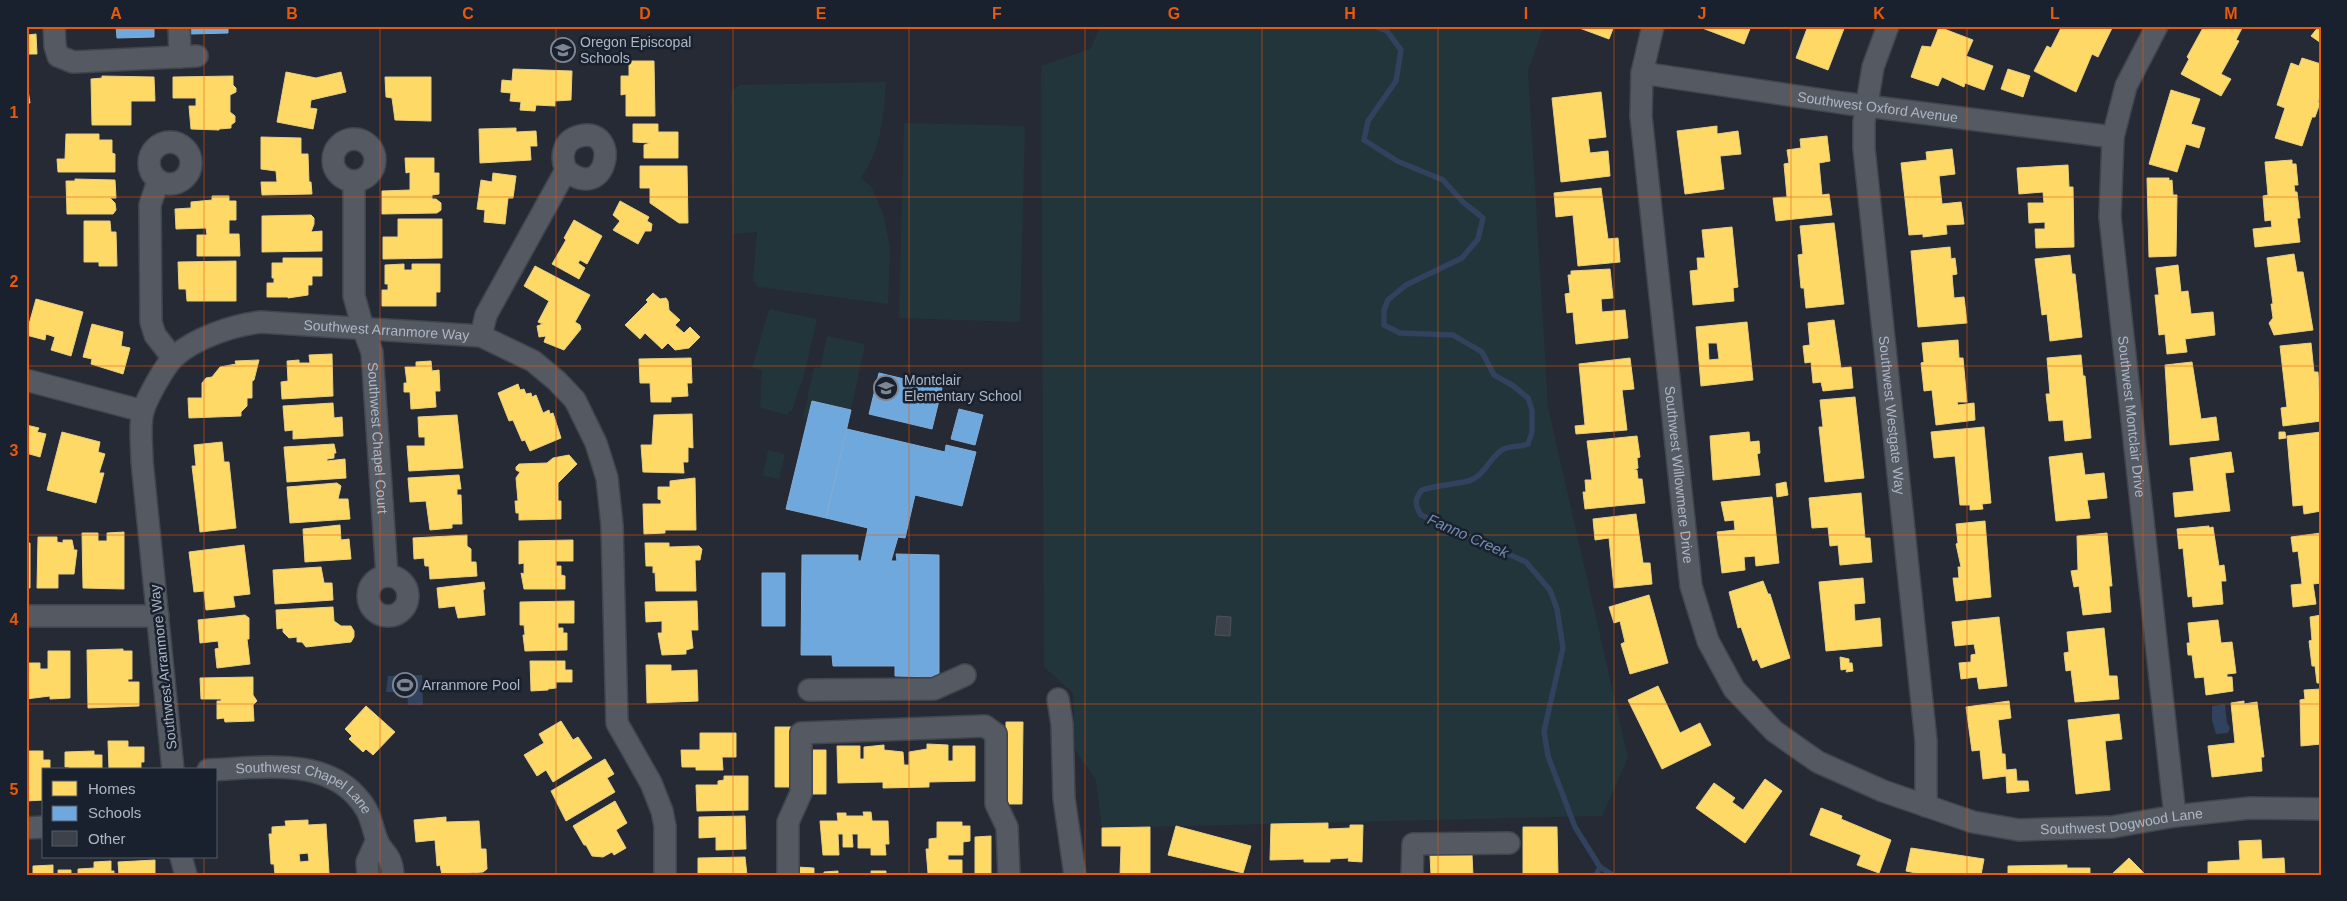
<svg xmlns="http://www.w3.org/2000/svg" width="2347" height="901" viewBox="0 0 2347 901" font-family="Arial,sans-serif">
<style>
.green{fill:#22353a}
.water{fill:#31425e}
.homes{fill:#ffd966;stroke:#e7ce83;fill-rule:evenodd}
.schools{fill:#6fa8dc;stroke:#82acd5}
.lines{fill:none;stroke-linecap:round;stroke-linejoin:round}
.stream{stroke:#31425e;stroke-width:5.5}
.building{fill:#3d414a;stroke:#4d525c}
.minor-casing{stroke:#41454d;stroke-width:24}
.minor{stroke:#555a62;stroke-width:21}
.grid{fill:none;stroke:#e8590c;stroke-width:1;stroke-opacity:0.55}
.labels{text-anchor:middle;stroke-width:5;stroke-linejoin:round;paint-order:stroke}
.poi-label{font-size:14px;fill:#aeb6c6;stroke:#19212e;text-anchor:start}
.street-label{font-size:14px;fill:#aeb6c6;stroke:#19212e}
.water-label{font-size:15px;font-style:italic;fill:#748bb1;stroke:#19212e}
.neatline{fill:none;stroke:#e8590c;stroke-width:2}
.grid-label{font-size:16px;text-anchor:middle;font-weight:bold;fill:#e8590c}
</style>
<rect width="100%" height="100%" fill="#252a34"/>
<path class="green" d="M1101 26H1544L1528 70 1548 407 1628 758 1602 816 1102 828 1096 780 1075 750 1073 693 1044 667 1041 66 1090 49Z
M886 82C884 117 881 149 861 178L871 186 884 216 890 248 888 304 758 287 753 280 757 232 733 234 731 92 739 85Z
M904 123 1025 126 1020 322 899 318Z
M769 309 817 319 803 380H802L792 411H789L788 415 760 408 762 370 752 368Z
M827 336 865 344 847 429 803 418 814 367 820 368Z
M768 450 785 454 779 479 763 476Z"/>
<path class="water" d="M422 675 423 705H408L407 692H386L388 676Z
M2225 704 2227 723 2230 728 2228 733 2216 734 2212 720V706Z"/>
<path class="homes" d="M26 26 28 35 36 34 37 54H26Z
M1574 26H1614L1609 39Z
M1697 26H1751L1744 44Z
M1808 26H1845L1828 70 1796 58Z
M2062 26H2113L2098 57 2092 54 2076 92 2034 71 2047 46 2051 48Z
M2204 26 2211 29 2213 26H2243L2236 40 2239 41 2221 74 2231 79 2221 96 2181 74 2189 59 2187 57Z
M2319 26H2321V43L2311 36Z
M1939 27 1973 40 1966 56 1993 66 1984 90 1965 83 1964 87 1942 77 1938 86 1911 77 1922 46 1931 47Z
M2302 58 2321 64V92L2318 102 2320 103 2315 117H2312L2302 146 2275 138 2285 108 2277 105 2291 63 2299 66Z
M629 61H654L655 116H626V94L621 95V76H629Z
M513 69 572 71 571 100 555 101V106L536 105 535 111 520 110 521 102 510 101 511 93 501 92 502 80 512 81Z
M2008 69 2030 76 2023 97 2001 89Z
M286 72 316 78 341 72 346 92 311 100 310 108 317 109 313 129 277 122Z
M102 76 154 77 155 101H131V125H92L91 79 102 78Z
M233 76V85L236 88V92L230 95V112L235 116V122L231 125V128L219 129V130L191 129 189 106H196V98H173V77Z
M26 77 30 103H26Z
M385 77H431V121L395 120 392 98 386 97Z
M2171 90 2200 99 2191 124 2205 128 2199 148 2186 144 2177 172 2149 164Z
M1601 92 1606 137 1588 139 1590 153 1608 151 1610 176 1561 182 1552 98Z
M633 124H658V132H678V158H644V145L650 143 633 142Z
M1717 126V134L1738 131 1741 154 1720 156 1724 189 1685 194 1677 131Z
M516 128V132L536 131 537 146H530L531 160 480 163 479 129Z
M66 134H99V140H112V153L115 154V172H58L57 159H65Z
M1827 136 1830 161 1819 163 1822 195 1829 194 1832 215 1776 221 1773 198 1787 197 1784 164 1789 163 1787 150 1801 148 1800 139Z
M261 137 301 138V154H308L309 182H311L312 194 262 195 261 182H277L276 171 261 169Z
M1952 149 1955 174 1939 176 1942 204 1961 202 1964 224 1946 225 1947 234 1923 237V234L1909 235 1901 163 1927 160 1926 152Z
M405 158H434V173H439V194L432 195V199H436L441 203V210L437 213 382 214V191L410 190V172L406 173Z
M2292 160V164H2296L2298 185H2294L2295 192H2297L2300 218H2297L2300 242 2255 247 2253 229 2272 227 2271 220 2265 221 2263 196 2268 195 2265 162Z
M2068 165 2069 187H2073L2074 247 2036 248 2035 229H2045V222L2029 223 2028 203H2044L2043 192 2019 194 2017 168Z
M640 166H687L688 223H679L650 203V188H640Z
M493 173 516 176 513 198H508L505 224 484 222 485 210 477 209 481 180 492 182Z
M2147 178H2169V181L2172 180 2173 195H2177L2176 256 2149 257Z
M75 179 115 180 116 198H110L115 203 116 210 113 214H67L66 181H75Z
M1601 188 1608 239 1618 238 1620 262 1578 266 1573 215 1556 217 1554 193Z
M212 196H229V201H236V220H229V234H239L240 256H197V235H207L206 228 176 229 175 209 191 208V202L212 200Z
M620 201 649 217 647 221 652 224 651 231H645L638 244 613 230 620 221 613 215Z
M311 215 314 218V224L311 232 322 231V251L262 252V216Z
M398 219H442V258L383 259V237H398Z
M574 220 602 236 587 264 580 260 578 263 585 268 579 279 552 264 566 240 564 238Z
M84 221H110L111 232H116L117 266H99V262H84Z
M1834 223 1844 304 1806 308 1804 288H1801L1798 255 1803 254 1800 226Z
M1732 227 1738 287 1733 288 1734 301 1693 305 1690 271 1698 270 1697 258H1705L1702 230Z
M1950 247 1951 259 1955 258 1957 274 1952 275 1954 298 1964 297 1967 323 1918 327 1911 251Z
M2294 254 2297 272H2303L2313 330 2274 335 2269 323 2273 318 2271 304H2273L2267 258Z
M2070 255 2072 274H2075L2082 337 2050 341 2047 314 2042 315 2035 259Z
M283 258H322V276H312V285H308V295L288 298V297H267V283H274V278H272V263H283Z
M236 261V301H187L186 289H179L178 262Z
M404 264V270H412V264H440V292H436V306H382V290H388V284H385V265Z
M2178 265 2181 292 2188 291 2191 314 2213 312 2215 335 2185 339 2187 352 2167 354 2165 334 2159 335 2155 295H2159L2156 268Z
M535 266 590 295 575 322 580 325 581 329 564 350 544 342 546 336 539 337 537 326 543 324 538 322 549 301 524 286Z
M1610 269 1613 298 1601 299 1602 312 1625 310 1628 338 1576 344 1573 312 1567 313 1565 294 1570 293 1568 275H1571V271Z
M653 293 660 299 666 298 668 301 669 310 680 320 675 325 684 333 690 327 700 337 689 348 675 350 668 343 662 349 645 333 640 339 625 325 648 302 646 300Z
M36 299 83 312 71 356 51 350 55 337 46 334 45 340 26 335Z
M1834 320 1841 368 1851 367 1853 388 1823 391 1821 382 1813 383 1811 362 1805 363 1803 346 1810 345 1808 323Z
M1747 322 1753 380 1701 386 1696 327ZM1708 343H1717L1719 359 1709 360Z
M92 324 123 332 121 346 130 348 123 374 91 364 92 359 83 357Z
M1958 340 1959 358H1963L1967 402H1957L1958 405 1974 403 1975 420 1936 425 1932 390 1924 391 1921 363 1924 362 1922 343Z
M2311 343 2314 372H2318L2321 421 2283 426 2281 408 2287 407 2280 346Z
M332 354 333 396 282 399 281 382 288 381 287 361 299 360V363H310L309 355Z
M2081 355 2083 376H2085L2091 438 2065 441 2063 420 2049 421 2046 394H2050L2047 358Z
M691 358 692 383H687L688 396 671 397V402H651L650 383H640L639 359Z
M1630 358 1634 389 1622 390 1627 430 1576 434 1575 426 1585 425 1579 364Z
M259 360 254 380 252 381V398H247V406L241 412V416L189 418 188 398H202V383L206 378 212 377 220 367 236 364 235 361Z
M431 361 432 371 439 370 440 391H435L436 407 411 409 410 392H404V383H407L405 367H416V362Z
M2192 362 2201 419 2216 417 2219 440 2170 445 2165 365Z
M518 384 520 390 524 389 526 394 531 393 532 397 536 395 543 413 549 410 550 414 553 413 561 438 530 451 525 440 522 441 513 420 509 421 498 393Z
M1855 397 1864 478 1825 482 1819 427H1823L1820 400Z
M333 403 334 418 342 417 343 436 293 439V430L285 431 283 406Z
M692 414 693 448 688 447V462H683L684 473 643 472 641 445H652L654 415Z
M457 415 463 468 409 471 407 446H425V437H419L418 417Z
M26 425 39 428 37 432 46 434 40 457 26 453Z
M1984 427 1991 503 1982 504 1983 509 1970 510V505H1960L1955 456 1934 458 1931 432Z
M62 432 100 442 98 452 105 454 99 473H104L96 503 47 490Z
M1749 432 1750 442 1759 441 1760 453 1757 454 1760 475 1713 480 1710 436Z
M2279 432H2285L2286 438 2279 439Z
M2321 432V511L2304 514 2303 505 2293 506 2287 436Z
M1637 436 1640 457 1637 458 1638 468 1634 470H1637L1638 479H1642L1645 503 1585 509 1583 492H1586L1585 480H1592L1587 441Z
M222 442 224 462H229L236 528 200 532 192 466H196L194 445Z
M334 444 336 453H334V458L327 459V461L345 459 346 478 287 482 284 447Z
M2231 452 2234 472 2225 473 2230 511 2175 517 2173 493 2194 491 2190 458Z
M2082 453 2085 475 2104 473 2107 498 2087 500 2090 518 2056 521 2049 457Z
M569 455 577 464 558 483V501H561V519L519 520V513H516L515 501H518L516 478 520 472 516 470V467L519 464 547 463 553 458Z
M459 475 461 489H457V495H461L462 524H452V528L430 530 426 501 410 502 408 478Z
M695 478 696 530H665V533L644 534 643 504H661V500L658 499V487H670V481Z
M1786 482 1788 495 1777 497 1776 484Z
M337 483 341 486 338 499H348L350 519 290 523 287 487Z
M1861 493 1865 538H1870L1872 562 1840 565 1838 545 1830 546 1828 527 1812 528 1809 498Z
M1772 497 1779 563 1756 566 1755 556 1744 557 1745 570 1722 573 1717 532 1735 530 1734 520 1725 521 1721 502Z
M1636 514 1643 563H1650L1652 584 1614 588 1609 538 1595 540 1593 519Z
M1985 521 1991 597 1956 601 1953 578H1959L1958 567H1961L1956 544 1958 543 1956 524Z
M340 525 341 540 349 539 351 559 305 562 303 529Z
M2209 526V528L2213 527 2219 566 2224 565 2226 581H2221L2223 604 2193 607 2192 596 2188 597 2183 548 2179 549 2177 529Z
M124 532V589L83 588 82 533H98V541H107V533Z
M2107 533 2112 586H2109L2111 612 2083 615 2079 586 2074 587 2071 571 2078 570 2077 536Z
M2321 533V583L2313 584 2316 604 2293 607 2291 585 2302 584 2298 551 2293 552 2291 537Z
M467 535V546L471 549V562H476L477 576 430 579 429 566H425L424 558 414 559 413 538Z
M38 537H57V542L63 543V540H72L74 550H77L74 574H58V588H37Z
M573 540V561H556V566H561V575L565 576V589H524L521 573 524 574V563L519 564V541Z
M26 543H30V588H26Z
M645 543H669V547L699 546 702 549 700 560H695L696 591H656L655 572 653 573V566H646Z
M244 545 250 594 233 596 235 607 206 610 204 591 194 592 189 552Z
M321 567 324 583H332L333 600 275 604 273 570Z
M1863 578 1865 603 1854 604 1855 621 1880 618 1882 646 1826 651 1819 582Z
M1763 581 1768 594H1770L1790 658 1761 668 1757 659 1753 661 1741 627 1738 628 1729 592Z
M484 582 485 589 483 590 485 615 458 618 455 606 439 608 437 588Z
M1649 595 1668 663 1630 674 1621 644 1625 642 1620 621 1614 623 1609 607Z
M574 601V623H558V628H563V633H567V650L525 651 523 635H525L524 625H520V602Z
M697 601 698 630H691L693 648 686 650V654L662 655 658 633H662V621L646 622 645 602Z
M333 607 334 621 341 626H351L354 631V637L351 642 306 647 302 642H297V637L289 638 283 632V628L277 629 276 610Z
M245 615 249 618V639H247L250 664 217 668 215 649 219 648 218 641 200 643 198 620Z
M2321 615V683H2317L2315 666H2312L2309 641 2312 640 2310 617Z
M1999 617 2007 686 1979 689 1977 677 1961 679 1959 663 1971 662V655L1976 654 1974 644 1955 646 1952 622Z
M2218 620 2221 643 2232 642 2236 673 2227 674V677H2232L2233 691 2206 695 2204 677 2195 678 2192 655H2188L2187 643H2190L2188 623Z
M2104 628 2109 676H2117L2119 699 2075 702 2071 670 2066 671 2064 653 2069 652 2067 632Z
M123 649V651H132V679H128V682H139V706L88 708 87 650Z
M48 651H70V698L50 699V696L26 699V663H40V669H48Z
M1840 657 1849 659V663H1852L1853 671 1846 672 1847 669 1841 670Z
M530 661H565V670H572V682H556V688L548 689V690L531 691Z
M646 665H671V671L697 670 698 701 647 703Z
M253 677V695L257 701 253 705 254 721 225 722 224 718 217 719V701H221V699H201L200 678Z
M1658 686 1680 733 1700 723 1711 745 1662 769 1628 700Z
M2321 689V744L2301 746 2300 700 2305 699 2304 690Z
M2009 701 2011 718 1998 720 2002 754H2005L2006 770 2016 769 2017 781H2028L2029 791 2007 793 2006 776 1983 779 1980 750 1972 751 1966 707Z
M2244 701V704L2257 702 2264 757H2261L2262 771 2212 777 2208 746 2235 743 2231 703Z
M366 706 395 732 373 755 366 749 363 752 349 739 352 736 345 729Z
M2119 714 2122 739 2105 741 2110 790 2076 794 2068 720Z
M561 721 573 740 578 737 592 758 553 782 546 770 537 776 524 755 544 743 539 734Z
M1006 722H1023L1022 804H1005Z
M775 727H793L792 787H775Z
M700 733H736V757H722L723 770H696V767H682L681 750H700Z
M108 741H128V747H144V762H141V770H109Z
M927 744 948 745V761H953V746H975V781L929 782V787L883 788V782L838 783 837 746H860V759H864V747L884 745V750L903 752 904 765H909V752L927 749Z
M810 750H826V794H809Z
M26 751H43V760H50V770H44V800L26 801Z
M94 751V755H102V770H69V767H65V752Z
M605 759 614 774 607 778 615 792 566 821 551 791Z
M724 776H748V810L697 811 696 785H718V781L724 780Z
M1765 779 1782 791 1745 843 1696 808 1714 783 1735 798 1732 802 1743 810Z
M615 801 627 823 616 830 626 848 614 855 612 852 603 857 592 856 586 845H584L573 826Z
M1821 808 1842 816 1841 819 1891 840 1879 873 1857 865 1861 855 1810 835Z
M863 812H871L872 821H888L889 844H885L886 855H871V848H858V834H852L853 847H843V834H838L839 855H823L820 821H838L837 813H846V816H864Z
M745 816 746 849 716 850V837L699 838V817Z
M446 817V822L479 821 481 849H486L487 869 483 872 442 875 440 865 437 866 435 840 416 842 414 820Z
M308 820V825L326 824 329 873 275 875 274 864H271L269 834H272V827L286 826 285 821ZM308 853 309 861 300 862 299 854Z
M937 822H962V826H970V841L963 842V855H948V860H962V874L967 875 928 873 926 849H929V839L937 838Z
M1328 823V829L1350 828V825H1363L1362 862 1348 861 1349 858 1330 859V862H1304V859L1270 860 1271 824Z
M1176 826 1251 846 1243 873 1168 855Z
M1150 827V875H1120L1121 846H1102V828Z
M1523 827H1557L1558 875H1523Z
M991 836V875H975V837Z
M2261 840 2262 859 2284 858 2285 875H2208V862L2240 860 2239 841Z
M1911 848 1984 859 1981 875H1926L1906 871Z
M1430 855H1472L1473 875H1431Z
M745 857 747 875H698V858Z
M2129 858 2146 875H2111Z
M155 860V875H119L118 862Z
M111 861V871H114V875H78V869L94 868V862Z
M53 865V875H33V866Z
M2067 865V868H2090V875H2008V866Z
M797 867 814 868V875H797Z
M58 870H71V875H58Z
M838 871V875H824V872Z
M871 871H886V875H871Z"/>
<path class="schools" d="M116 26H154V37L117 38Z
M190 26H228V33L191 34Z
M879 373 942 388 932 429 869 414Z
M812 401 851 410 826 518 786 509Z
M959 409 983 415 975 445 951 439Z
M847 429 945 452 946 445 976 452 962 506 915 495 905 538 898 537 891 561H897L896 554 939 555V677L895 676V666H833L832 655H801L802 555H858V561H861L868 528 826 518Z
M762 573H785V626H762Z"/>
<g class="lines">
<path class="stream" d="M1374 26 1387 31 1401 50 1396 81 1368 121 1364 140 1397 161 1443 180 1463 202 1483 218 1478 239 1462 258 1406 285 1388 300 1384 310V325L1400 333 1453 335 1482 352 1494 375 1512 385 1528 398 1532 410V432L1528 444C1519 448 1510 445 1502 450 1489 458 1484 477 1468 481 1453 485 1437 485 1422 490 1415 499 1414 504 1421 515L1526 562 1550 590 1557 609 1563 648 1544 731 1548 756 1575 827 1600 867 1613 875
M1596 875 1600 867"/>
</g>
<path class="building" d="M1217 616 1231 617 1230 636 1215 635Z"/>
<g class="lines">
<defs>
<g id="minor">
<path d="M54 26 55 46 58 56 73 62 197 56"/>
<path d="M179 26 180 57"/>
<path id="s1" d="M1653 26 1642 73 1641 116 1691 586 1708 641 1734 689 1774 731 1818 762 1883 791 1973 822 2019 830 2112 827 2175 816 2250 808 2321 809"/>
<path id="s2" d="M1888 26 1873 67 1864 122V148L1926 741V806"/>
<path id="s3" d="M2157 26 2126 86 2113 137 2110 217 2175 816"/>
<path id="s4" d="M1642 73 1843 103 2113 137"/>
<circle cx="354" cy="160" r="21"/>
<circle cx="170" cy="163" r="21"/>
<path d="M158 181 150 205 151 322 155 335 173 358"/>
<path id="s5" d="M354 182V296L363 328 372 352 387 576"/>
<path d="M481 336 486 315 566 170C560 156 563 140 580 136 622 126 607 205 566 170"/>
<path d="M26 380 143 411"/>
<circle cx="388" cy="596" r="20"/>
<path d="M26 616H158"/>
<path d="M809 690 934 689 965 675"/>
<path d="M1058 699 1062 724 1064 798 1075 875"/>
<path id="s6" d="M173 770 142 461C142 445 139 425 143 411 147 398 164 367 174 357 195 338 233 325 261 322L481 336 533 361 557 381 575 400 596 443 607 478 612 525 617 723 651 783 662 811 665 826V875"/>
<path id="s7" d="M208 770C261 768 333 754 366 809 371 818 373 828 376 838 382 855 391 851 393 875"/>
<path d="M26 828 44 827"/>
<path d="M181 857 186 875"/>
<path d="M368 875 367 862 377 840"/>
<path d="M788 875V822L801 793V733L985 726 996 734V804L1007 827 1009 875"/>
<path d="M1412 875 1413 844 1509 843"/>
</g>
</defs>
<use href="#minor" class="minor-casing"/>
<use href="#minor" class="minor"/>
</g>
<path class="grid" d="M204 26V770M380 26V875M556 26V875M733 26V875M909 26V875M1085 26V875M1262 26V875M1438 26V875M1614 26V875M1791 26V875M1967 26V875M2143 26V875M26 197H2321M26 366H2321M26 535H2321M26 704H2321M204 857V875"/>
<defs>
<symbol id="school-ring" viewBox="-11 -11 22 22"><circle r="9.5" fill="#19212e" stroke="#7e8593" stroke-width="1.5"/><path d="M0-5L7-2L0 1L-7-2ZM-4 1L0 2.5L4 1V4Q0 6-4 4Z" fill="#7e8593"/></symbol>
<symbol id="stadium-ring" viewBox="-11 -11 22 22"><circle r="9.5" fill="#19212e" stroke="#7e8593" stroke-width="1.5"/><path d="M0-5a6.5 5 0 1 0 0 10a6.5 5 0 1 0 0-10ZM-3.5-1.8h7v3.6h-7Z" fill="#7e8593"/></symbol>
</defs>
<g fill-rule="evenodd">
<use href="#school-ring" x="549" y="36" width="28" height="28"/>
<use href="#school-ring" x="872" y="374" width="28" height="28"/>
<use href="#stadium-ring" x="391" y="671" width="28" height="28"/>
</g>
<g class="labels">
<g class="poi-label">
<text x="580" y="47">Oregon Episcopal<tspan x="580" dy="16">Schools</tspan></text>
<text x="904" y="385">Montclair<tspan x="904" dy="16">Elementary School</tspan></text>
<text x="422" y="690">Arranmore Pool</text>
</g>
<g class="street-label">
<text dy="5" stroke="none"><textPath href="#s4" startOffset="238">Southwest Oxford Avenue</textPath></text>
<text dy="5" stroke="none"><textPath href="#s6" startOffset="644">Southwest Arranmore Way</textPath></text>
<text dy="5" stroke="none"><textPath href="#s2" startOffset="394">Southwest Westgate Way</textPath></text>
<text dy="5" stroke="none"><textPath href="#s3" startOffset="401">Southwest Montclair Drive</textPath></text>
<text dy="5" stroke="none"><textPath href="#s5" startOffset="259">Southwest Chapel Court</textPath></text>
<text dy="5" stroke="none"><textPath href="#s1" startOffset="452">Southwest Willowmere Drive</textPath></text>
<text transform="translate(163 667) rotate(-96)" y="5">Southwest Arranmore Way</text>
<text dy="5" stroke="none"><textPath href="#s7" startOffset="102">Southwest Chapel Lane</textPath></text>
<text dy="5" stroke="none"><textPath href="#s1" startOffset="1104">Southwest Dogwood Lane</textPath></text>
</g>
<g class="water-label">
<text transform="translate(1468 536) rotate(24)" y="5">Fanno Creek</text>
</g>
</g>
<rect width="2347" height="901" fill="none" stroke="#19212e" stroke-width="55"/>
<rect x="42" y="768" width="175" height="90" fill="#19212e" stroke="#555d6b"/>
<rect x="52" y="781" width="25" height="15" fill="#ffd966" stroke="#555d6b"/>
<text x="88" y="794" font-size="15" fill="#aeb6c6">Homes</text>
<rect x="52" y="806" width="25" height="15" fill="#6fa8dc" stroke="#555d6b"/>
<text x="88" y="818" font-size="15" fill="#aeb6c6">Schools</text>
<rect x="52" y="831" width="25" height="15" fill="#3d414a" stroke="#555d6b"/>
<text x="88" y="844" font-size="15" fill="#aeb6c6">Other</text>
<rect x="28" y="28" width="2292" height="846" class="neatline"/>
<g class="grid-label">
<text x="116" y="19">A</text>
<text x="292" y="19">B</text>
<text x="468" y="19">C</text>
<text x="645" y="19">D</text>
<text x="821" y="19">E</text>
<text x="997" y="19">F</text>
<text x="1174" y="19">G</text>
<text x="1350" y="19">H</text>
<text x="1526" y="19">I</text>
<text x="1702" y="19">J</text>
<text x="1879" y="19">K</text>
<text x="2055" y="19">L</text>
<text x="2231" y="19">M</text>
<text x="14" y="118">1</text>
<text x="14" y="287">2</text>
<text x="14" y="456">3</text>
<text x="14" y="625">4</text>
<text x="14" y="795">5</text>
</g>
</svg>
